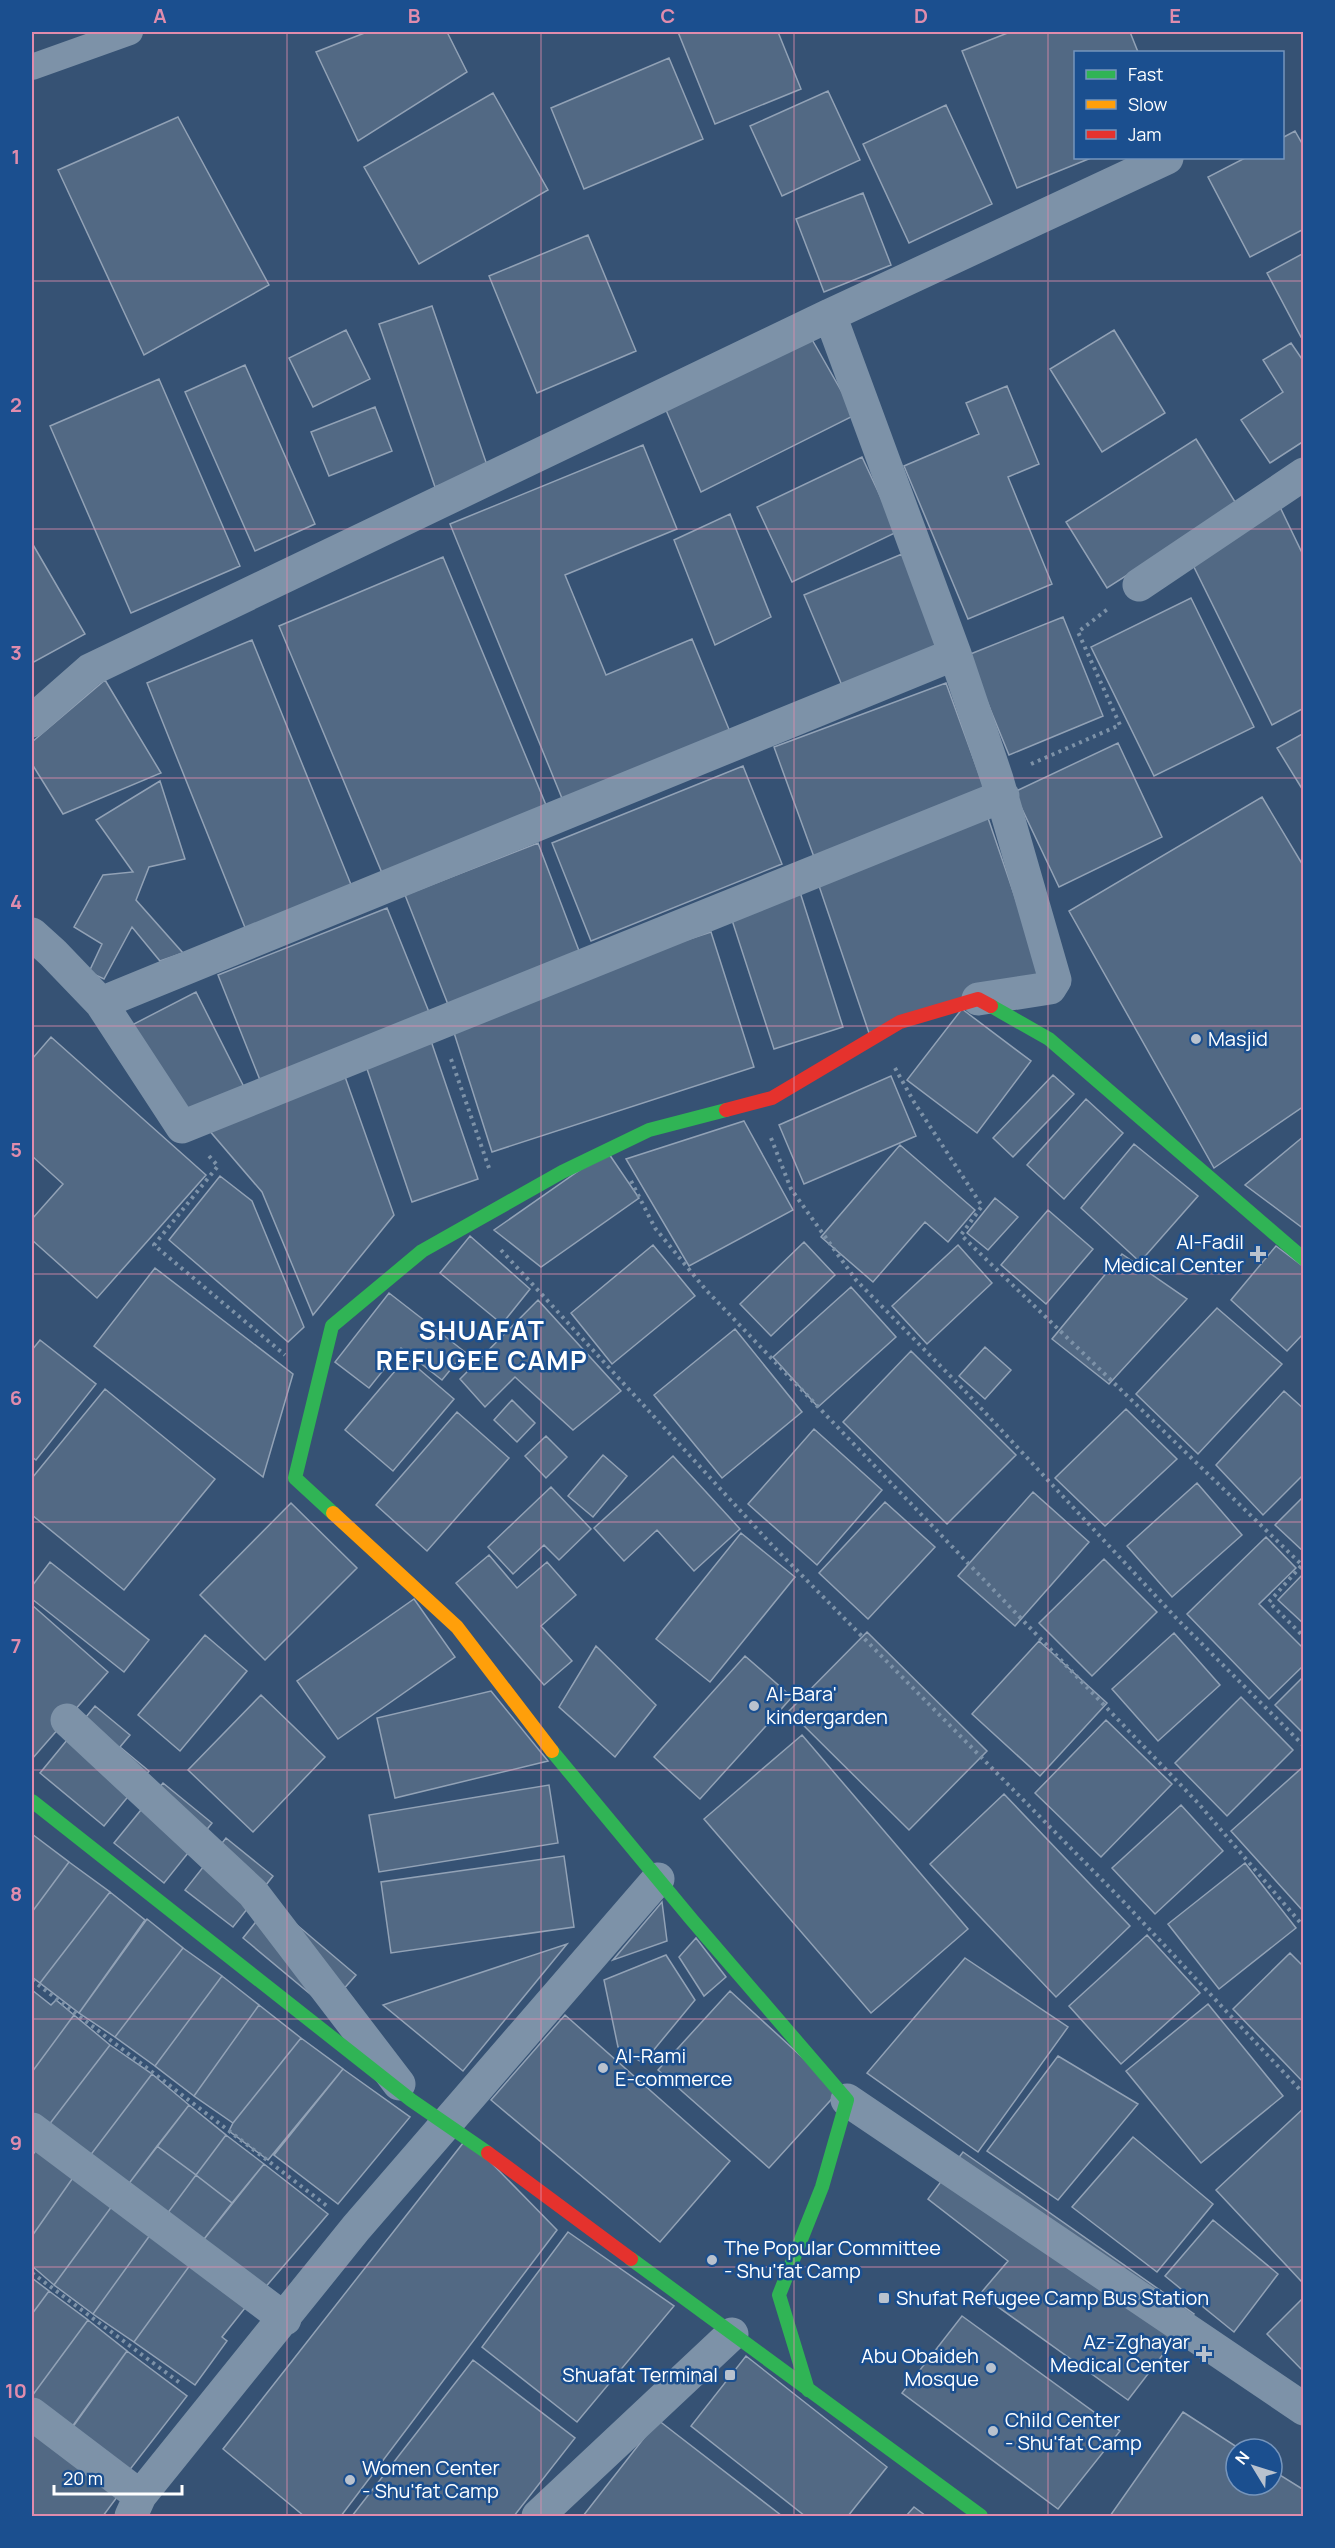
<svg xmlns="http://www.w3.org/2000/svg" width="1335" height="2548" viewBox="0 0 1335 2548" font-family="Manrope,sans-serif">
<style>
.building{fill:#526984;stroke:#92a2b6;stroke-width:1.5}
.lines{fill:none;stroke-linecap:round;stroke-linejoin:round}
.path{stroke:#7d92a8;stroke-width:4;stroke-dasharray:3 4.5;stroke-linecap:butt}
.lane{stroke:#7d92a8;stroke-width:26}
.street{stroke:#7d92a8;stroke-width:33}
.fast{stroke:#30b455;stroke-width:14}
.slow{stroke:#ff9f0a;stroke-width:14}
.jam{stroke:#e5322d;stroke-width:14}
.grid{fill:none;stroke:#e08cad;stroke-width:1.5;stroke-opacity:0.55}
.poi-dot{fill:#b9c2ce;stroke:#1b4f8f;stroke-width:2}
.labels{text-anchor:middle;stroke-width:5;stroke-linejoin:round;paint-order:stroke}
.poi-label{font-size:20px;fill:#fff;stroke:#1b4f8f;text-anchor:start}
.district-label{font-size:26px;font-weight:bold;letter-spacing:1.5px;fill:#fff;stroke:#1b4f8f}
.neatline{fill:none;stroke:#e08cad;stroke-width:2}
.grid-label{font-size:20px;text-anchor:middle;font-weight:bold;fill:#e08cad}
</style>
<rect width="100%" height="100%" fill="#365274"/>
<path class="building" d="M367 32H447L467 72 358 141 316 52Z
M678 32H778L801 89 715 124Z
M1010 32H1130L1138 52H1076V158H1091L1017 188 962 51Z
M669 58 703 139 584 189 551 108Z
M828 91 860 160 782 196 750 126Z
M493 93 548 190 419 264 364 167Z
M946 105 992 204 909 243 863 144Z
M178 117 269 285 144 355 58 170Z
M1295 131 1304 147V229L1250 257 1208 177 1245 158H1282V138Z
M863 193 891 265 824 292 796 219Z
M588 235 636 351 537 393 489 276Z
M1304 253V336L1301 337 1267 273Z
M432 306 488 468 435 487 379 324Z
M346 330 370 379 313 407 289 358Z
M1114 330 1165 413 1102 452 1050 369Z
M810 336 855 415 701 492 663 403Z
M1291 343 1304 362V441L1270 463 1241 420 1283 392 1263 360Z
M245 365 315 524 255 551 185 392Z
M159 379 240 566 131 613 50 426Z
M1007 386 1039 464 1008 477 1052 584 968 619 904 466 979 434 966 403Z
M375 407 392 451 329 476 311 432Z
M1196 439 1237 505 1107 588 1066 522Z
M643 445 677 529 565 575 606 675 692 639 735 744 568 813 450 524Z
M862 457 897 532 792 582 757 507Z
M1280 507 1304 557V708L1272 725 1191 561Z
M730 514 771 617 715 645 674 540Z
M32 543 85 634 32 663Z
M902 554 943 655 846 695 804 595Z
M443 557 551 817 387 885 279 626Z
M1191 598 1254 727 1154 776 1091 647Z
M1063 617 1103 716 1009 755 968 655Z
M252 640 354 892 248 935 147 683Z
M105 680 161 773 63 814 32 764V742Z
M946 683 986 793 814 857 774 747Z
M1304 733V792L1277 748Z
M1118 743 1162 837 1059 887 1014 792Z
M743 766 782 864 591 941 552 843Z
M160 781 185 859 149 867 136 900 183 953 160 961 132 927 104 979 89 972 102 944 74 927 103 875 133 872 96 820Z
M1262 797 1304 867V1106L1214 1168 1069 911Z
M988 818 1041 973 869 1033 816 877Z
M538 843 581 956 449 1007 405 895Z
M800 892 843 1027 774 1049 730 914Z
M387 908 429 1012 260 1080 218 975Z
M711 932 754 1067 492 1152 449 1017Z
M196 992 245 1089 181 1122 132 1025Z
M962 1009 1031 1061 977 1133 907 1080Z
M429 1035 478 1179 412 1202 363 1057Z
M51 1037 206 1175 97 1298 32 1240V1219L63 1184 32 1156V1059Z
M343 1071 394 1215 313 1315 262 1192 202 1122Z
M1053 1075 1074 1094 1013 1157 993 1138Z
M891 1076 916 1136 804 1184 779 1125Z
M1086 1099 1123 1133 1064 1199 1027 1165Z
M744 1121 793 1210 689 1266 626 1159Z
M1304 1136V1229L1245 1185Z
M1134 1144 1198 1196 1140 1262 1081 1208Z
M900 1145 975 1210 948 1242 925 1222 873 1282 821 1237Z
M607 1151 639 1198 541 1267 494 1230Z
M220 1176 252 1201 304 1327 288 1342 169 1240Z
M995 1198 1018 1217 988 1250 967 1233Z
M1048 1210 1093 1249 1046 1304 1001 1265Z
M470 1236 530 1289 502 1324 440 1273Z
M804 1242 835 1275 771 1336 740 1304Z
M653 1245 695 1296 612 1364 571 1313Z
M958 1245 992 1283 927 1344 892 1306Z
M1276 1246 1304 1267V1333L1287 1351 1231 1300Z
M1122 1254 1187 1299 1109 1384 1052 1339Z
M155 1268 293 1374 263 1477 94 1346Z
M851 1287 896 1337 818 1407 773 1357Z
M389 1293 465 1352 442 1380 401 1348 369 1388 335 1362Z
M538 1300 621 1391 573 1430 515 1377 485 1407 460 1379Z
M1217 1308 1282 1364 1198 1454 1136 1394Z
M735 1329 802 1412 722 1478 654 1395Z
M40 1340 96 1384 36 1460 32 1457V1350Z
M985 1347 1011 1370 985 1399 959 1376Z
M911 1351 1016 1455 947 1524 843 1422Z
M406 1358 454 1399 393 1471 345 1430Z
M105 1389 215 1479 124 1590 32 1515V1478Z
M1284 1391 1304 1409V1474L1263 1515 1216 1465Z
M512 1400 535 1423 517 1442 494 1420Z
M1126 1409 1177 1459 1105 1526 1055 1478Z
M457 1412 509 1458 427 1551 376 1505Z
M814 1429 882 1490 817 1565 748 1504Z
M546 1436 567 1457 546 1478 525 1456Z
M603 1455 627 1476 593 1517 568 1496Z
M673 1456 740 1529 694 1571 657 1530 624 1561 594 1528Z
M1197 1483 1242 1535 1172 1597 1127 1546Z
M551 1487 591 1529 559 1560 544 1545 513 1574 488 1547Z
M1033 1492 1089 1542 1015 1626 958 1576Z
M1304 1496V1552L1275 1525Z
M885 1502 935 1547 868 1619 819 1573Z
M291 1503 357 1568 265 1660 200 1595Z
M741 1533 795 1577 710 1682 656 1639Z
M1266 1537 1296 1568 1259 1604 1304 1649V1665L1269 1699 1187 1614Z
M489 1555 517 1588 547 1562 576 1595 541 1626 572 1661 544 1685 456 1583Z
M1104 1559 1157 1612 1092 1676 1039 1623Z
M50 1562 149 1640 124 1672 32 1599V1586Z
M1304 1573V1624L1278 1600Z
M414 1599 455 1657 338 1739 297 1681Z
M32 1605 108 1672 32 1759Z
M867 1632 987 1751 909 1830 789 1711Z
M1174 1633 1220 1685 1158 1741 1112 1689Z
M205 1635 247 1671 180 1751 138 1715Z
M1039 1641 1107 1703 1040 1776 972 1714Z
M596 1646 656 1705 615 1757 559 1707Z
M745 1656 792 1697 700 1799 654 1757Z
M1304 1676V1734L1275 1705Z
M491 1691 548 1761 395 1798 377 1718Z
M261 1695 325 1757 253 1832 188 1770Z
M1241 1697 1293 1750 1227 1816 1175 1763Z
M95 1706 130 1735 120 1747 149 1771 104 1826 40 1773Z
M1106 1720 1172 1784 1101 1857 1035 1793Z
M802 1735 968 1929 871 2013 704 1819Z
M1304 1766V1912L1231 1831Z
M163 1783 212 1823 164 1883 114 1843Z
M549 1785 558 1843 379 1872 369 1815Z
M1004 1794 1130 1926 1056 1997 930 1864Z
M1181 1805 1223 1851 1155 1914 1112 1868Z
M32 1834 69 1862 32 1912Z
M226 1838 273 1876 233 1927 185 1890Z
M564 1856 574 1927 391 1953 381 1882Z
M69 1862 110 1892 40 1983 32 1977V1912Z
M1245 1863 1296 1928 1219 1989 1168 1924Z
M110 1892 145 1920 79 2013 40 1983Z
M662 1902 667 1941 613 1960Z
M271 1903 356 1975 327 2008 243 1938Z
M147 1919 183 1948 115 2037 79 2013Z
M1147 1935 1200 1993 1121 2064 1069 2006Z
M696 1938 726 1977 704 1996 679 1957Z
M567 1944 463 2071 383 2005Z
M183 1948 222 1976 155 2066 115 2037Z
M1290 1953 1304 1967V2083L1233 2009Z
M666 1955 695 2000 643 2063 618 2047 604 1980Z
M965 1958 1068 2027 978 2152 867 2073Z
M222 1976 259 2005 194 2096 155 2066Z
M32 1990 51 2005 56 2000 74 2015 32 2072Z
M730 1991 839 2091 769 2168 658 2070Z
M1208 2004 1283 2096 1201 2163 1126 2071Z
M259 2005 301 2038 233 2123 194 2096Z
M74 2015 110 2045 45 2130 32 2120V2072Z
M565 2015 730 2161 660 2242 491 2100Z
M301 2038 343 2069 268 2160 229 2131 233 2123Z
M110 2045 152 2074 86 2161 45 2130Z
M1058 2056 1138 2104 1058 2200 987 2151Z
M343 2069 410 2117 338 2204 274 2155Z
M152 2074 189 2105 124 2190 86 2161Z
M189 2105 226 2135 196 2175 157 2146Z
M1304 2108V2279L1301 2281 1216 2190Z
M226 2135 264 2164 232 2203 196 2175Z
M1133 2137 1213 2204 1157 2272 1072 2207Z
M467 2138 557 2230 341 2516H304L223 2449Z
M40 2144 77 2172 32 2236V2156Z
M157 2146 196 2175 164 2218 124 2190Z
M963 2152 1194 2314 1128 2400 980 2294 1008 2261 928 2199Z
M264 2164 328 2214 263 2290 201 2243Z
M77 2172 115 2202 54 2285 32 2266V2236Z
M196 2175 232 2203 201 2243 164 2218Z
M115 2202 153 2231 93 2314 54 2285Z
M1213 2220 1278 2274 1234 2332 1165 2276Z
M153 2231 193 2261 134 2342 93 2314Z
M568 2232 674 2306 577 2422 482 2347Z
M193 2261 249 2303 222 2337 227 2341 195 2385 134 2342Z
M32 2278 49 2291 32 2314Z
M49 2291 88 2320 32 2396V2314Z
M1304 2297V2372L1267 2334Z
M962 2316 1120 2431 1058 2509 902 2393Z
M88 2320 127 2351 69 2431 32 2403V2396Z
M127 2351 187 2396 128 2472 72 2428Z
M746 2356 887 2467 848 2516H805L691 2426Z
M473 2360 575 2438 514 2516H352Z
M1183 2412 1240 2449H1236V2485H1272V2470L1304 2490V2516H1110Z
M658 2420 782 2516H583Z
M32 2425 129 2481 103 2516H32Z
M914 2507 926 2516H906Z"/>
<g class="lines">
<path class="path" d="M1031 764 1120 725 1078 632 1109 608
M451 1059 489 1168
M895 1068 914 1102 982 1206 961 1235 1302 1565 1269 1602 1304 1637
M771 1138 791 1189 856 1280 964 1390 1178 1620 1304 1746
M209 1156 218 1166 154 1245 285 1355
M631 1181 655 1228 706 1290 1198 1803 1304 1927
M501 1250 770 1543 1120 1898 1304 2094
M32 1980 327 2206
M32 2273 180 2383"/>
<path class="lane" d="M32 67 130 32"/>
<path class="street" d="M1139 585 1304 474
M32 721 90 670 830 315
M32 934 53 953 101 1003 955 654
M978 999 1050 988 1055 980 997 779 955 654 830 315 1167 158
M101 1003 182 1127 1003 796
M67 1720 253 1893 399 2084
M847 2100 1304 2409
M32 2129 285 2319
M32 2414 140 2496
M131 2516 140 2496 356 2228 658 1879
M538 2516 732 2334"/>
<path class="fast" d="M991 1006 1049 1039 1304 1259
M333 1513 295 1478 332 1326 422 1251 562 1172 649 1130 726 1110
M552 1751 692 1920 847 2100 822 2187 779 2295 808 2390
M32 1801 411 2100 488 2153
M631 2259 981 2516"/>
<path class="slow" d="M333 1513 457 1627 552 1751"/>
<path class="jam" d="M726 1110 772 1098 900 1022 978 999 991 1006
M488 2153 631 2259"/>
</g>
<path class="grid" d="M287 32V2516M541 32V2516M794 32V2516M1048 32V2516M32 281H1304M32 529H1304M32 778H1304M32 1026H1304M32 1274H1304M32 1522H1304M32 1770H1304M32 2019H1304M32 2267H1304"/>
<g class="poi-dot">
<circle cx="1196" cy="1039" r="6"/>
<path d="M1255 1245h6v6h6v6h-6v6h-6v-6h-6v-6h6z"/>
<circle cx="754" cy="1706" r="6"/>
<circle cx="603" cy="2068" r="6"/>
<circle cx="712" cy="2260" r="6"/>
<rect x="878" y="2292" width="12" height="12" rx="3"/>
<path d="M1201 2345h6v6h6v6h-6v6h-6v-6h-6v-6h6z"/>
<circle cx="991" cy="2368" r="6"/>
<rect x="724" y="2369" width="12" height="12" rx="3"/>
<circle cx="993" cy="2431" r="6"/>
<circle cx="350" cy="2480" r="6"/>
</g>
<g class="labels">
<g class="poi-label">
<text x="1208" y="1046">Masjid</text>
<text x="1244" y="1249" text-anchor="end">Al-Fadil<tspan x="1244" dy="23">Medical Center</tspan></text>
<text x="766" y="1701">Al-Bara'<tspan x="766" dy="23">kindergarden</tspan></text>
<text x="615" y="2063">Al-Rami<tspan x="615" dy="23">E-commerce</tspan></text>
<text x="724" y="2255">The Popular Committee<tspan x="724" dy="23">- Shu'fat Camp</tspan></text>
<text x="896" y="2305">Shufat Refugee Camp Bus Station</text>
<text x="1190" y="2349" text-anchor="end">Az-Zghayar<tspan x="1190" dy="23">Medical Center</tspan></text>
<text x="979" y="2363" text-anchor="end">Abu Obaideh<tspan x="979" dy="23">Mosque</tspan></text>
<text x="718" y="2382" text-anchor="end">Shuafat Terminal</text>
<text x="1005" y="2427">Child Center<tspan x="1005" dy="23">- Shu'fat Camp</tspan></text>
<text x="362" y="2475">Women Center<tspan x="362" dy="23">- Shu'fat Camp</tspan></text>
</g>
<g class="district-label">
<text x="482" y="1340">SHUAFAT<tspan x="482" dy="30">REFUGEE CAMP</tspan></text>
</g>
</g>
<rect width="1335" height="2548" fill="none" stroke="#1b4f8f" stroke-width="66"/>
<rect x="1074" y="51" width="210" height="108" fill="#1b4f8f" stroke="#7695bc" stroke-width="1.5"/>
<rect x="1086" y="70" width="30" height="9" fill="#30b455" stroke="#7695bc" stroke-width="1.5"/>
<text x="1128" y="81" font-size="18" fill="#ffffff">Fast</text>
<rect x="1086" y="100" width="30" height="9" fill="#ff9f0a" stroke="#7695bc" stroke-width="1.5"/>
<text x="1128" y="111" font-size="18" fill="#ffffff">Slow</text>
<rect x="1086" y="130" width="30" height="9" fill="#e5322d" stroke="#7695bc" stroke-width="1.5"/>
<text x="1128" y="141" font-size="18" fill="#ffffff">Jam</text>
<g transform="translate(1254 2467) rotate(308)"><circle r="28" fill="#1b4f8f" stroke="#7695bc" stroke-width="1.5"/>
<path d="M0-4.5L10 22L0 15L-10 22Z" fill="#b9c2ce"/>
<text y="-9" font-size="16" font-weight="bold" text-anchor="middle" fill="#ffffff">N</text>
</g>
<path d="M54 2485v9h128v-9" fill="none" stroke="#ffffff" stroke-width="3"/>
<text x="63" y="2485" font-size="18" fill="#ffffff" stroke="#1b4f8f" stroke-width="4.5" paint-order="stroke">20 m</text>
<rect x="33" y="33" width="1269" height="2482" class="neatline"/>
<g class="grid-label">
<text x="160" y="23">A</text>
<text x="414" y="23">B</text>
<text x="668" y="23">C</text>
<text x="921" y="23">D</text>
<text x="1175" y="23">E</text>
<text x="16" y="164">1</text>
<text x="16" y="412">2</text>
<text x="16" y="660">3</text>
<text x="16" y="909">4</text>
<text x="16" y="1157">5</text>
<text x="16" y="1405">6</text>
<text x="16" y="1653">7</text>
<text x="16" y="1901">8</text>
<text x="16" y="2150">9</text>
<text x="16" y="2398">10</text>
</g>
</svg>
